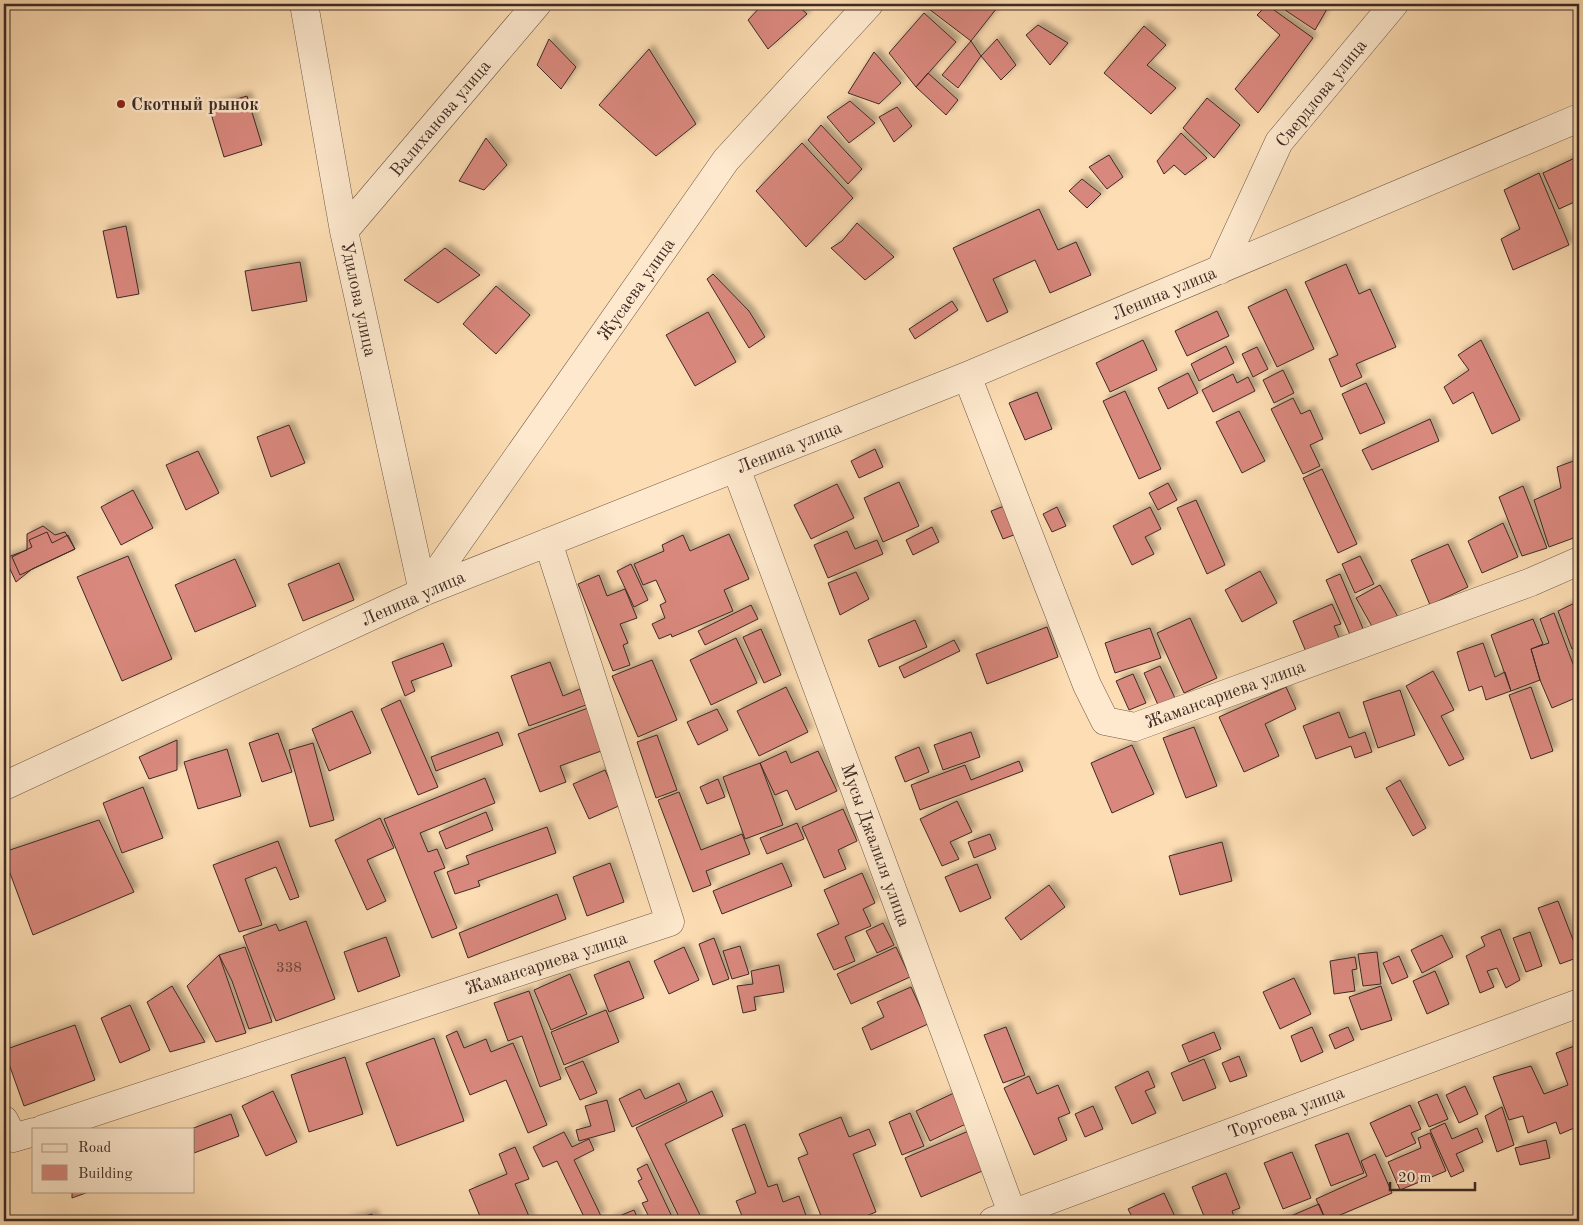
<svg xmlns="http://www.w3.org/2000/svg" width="1583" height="1225" viewBox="0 0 1583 1225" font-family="'Old Standard TT',serif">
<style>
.building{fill:#d9887d;stroke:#3d2b25;filter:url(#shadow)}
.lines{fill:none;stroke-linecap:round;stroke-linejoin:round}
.street-casing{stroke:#6d5848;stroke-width:29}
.street{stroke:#fee9ce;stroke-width:28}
.poi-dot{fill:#8f2418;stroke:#fee9ce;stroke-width:2}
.labels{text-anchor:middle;stroke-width:5;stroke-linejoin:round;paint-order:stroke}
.number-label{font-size:15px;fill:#64423b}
.street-label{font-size:18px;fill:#3d2b25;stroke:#fee9ce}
.poi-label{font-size:18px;font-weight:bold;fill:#3d2b25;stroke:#fee9ce;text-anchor:start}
</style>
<defs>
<filter id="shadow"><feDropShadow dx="4.5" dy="-4.5" stdDeviation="2.5" flood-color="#0004"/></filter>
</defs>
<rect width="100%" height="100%" fill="#fdddb3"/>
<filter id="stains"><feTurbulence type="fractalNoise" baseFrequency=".004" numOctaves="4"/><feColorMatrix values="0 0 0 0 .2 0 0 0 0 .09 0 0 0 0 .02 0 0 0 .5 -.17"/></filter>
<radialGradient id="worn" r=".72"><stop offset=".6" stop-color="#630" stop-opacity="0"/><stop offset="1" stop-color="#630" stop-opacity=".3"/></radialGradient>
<path class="building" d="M763 4H796L807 14 768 49 748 20Z
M927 4H1000L971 41 925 6Z
M1281 4H1326L1327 9 1315 30 1279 6Z
M1267 5 1313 38 1258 113 1235 89 1280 35 1257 15Z
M924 13 956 42 916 87 889 53Z
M1038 25 1068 43 1050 65 1026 35Z
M1144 26 1166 45 1147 65 1176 88 1151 114 1104 73Z
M549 39 576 67 561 89 537 65Z
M997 39 1016 65 1001 80 981 56Z
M971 41 981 56 958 88 942 75Z
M649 49 696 124 656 156 599 105Z
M874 52 901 83 879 104 848 93Z
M928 73 958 100 946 115 916 87Z
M247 96 262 145 224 157 209 107Z
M1207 98 1240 125 1214 158 1183 128Z
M850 101 875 123 849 143 827 117Z
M897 107 912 126 894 142 879 117Z
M821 125 862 169 848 184 808 140Z
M1181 133 1207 158 1185 175 1174 165 1164 174 1157 161Z
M486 138 507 165 484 190 459 181Z
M802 143 853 198 806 247 756 191Z
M1109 155 1123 177 1107 189 1089 167Z
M1579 156V200L1559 209 1543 173Z
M1539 173 1569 245 1513 270 1501 239 1520 229 1504 190Z
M1082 179 1101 194 1087 208 1069 191Z
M1039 209 1058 250 1076 242 1091 275 1050 293 1035 260 993 279 1008 312 987 322 953 248Z
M857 223 894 257 865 280 831 248 842 241Z
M126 226 139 294 117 298 103 231Z
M445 248 480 275 438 303 404 280Z
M300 262 307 301 252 311 245 271Z
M1346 264 1359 294 1370 289 1396 347 1356 364 1362 377 1341 387 1329 359 1338 355 1305 282Z
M713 274 749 311 765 337 749 348 707 279Z
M496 286 530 315 496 354 463 324Z
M1286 289 1314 349 1277 367 1248 307Z
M952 301 958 310 915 339 909 329Z
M1217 311 1229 336 1187 356 1175 331Z
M708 312 736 362 695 386 666 335Z
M1143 340 1157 370 1110 392 1096 363Z
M1481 340 1520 420 1492 434 1473 392 1453 404 1444 387 1469 370 1458 355Z
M1226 346 1234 363 1199 381 1191 364Z
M1257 347 1268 369 1253 377 1242 354Z
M1283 370 1294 393 1274 403 1263 380Z
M1188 373 1198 393 1168 409 1158 388Z
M1233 374 1237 383 1248 377 1255 391 1213 412 1202 390Z
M1366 383 1385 423 1360 434 1342 394Z
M1125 391 1161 469 1139 479 1103 401Z
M1037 392 1052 429 1025 440 1009 403Z
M1293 398 1301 414 1310 410 1323 439 1310 445 1320 466 1303 474 1271 409Z
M1239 411 1265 461 1242 473 1216 422Z
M1430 419 1439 441 1372 470 1362 450Z
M289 425 305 463 271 477 257 437Z
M875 449 883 467 859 478 851 461Z
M198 451 219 493 186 510 166 465Z
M1579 459V536L1549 547 1534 500 1561 488 1557 467Z
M1322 469 1357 544 1338 553 1303 478Z
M899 482 919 526 883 542 864 498Z
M1168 483 1177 500 1158 510 1149 493Z
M837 484 854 518 811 539 794 505Z
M1523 486 1547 548 1522 556 1499 497Z
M133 490 153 528 121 545 101 507Z
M1196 500 1225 565 1207 574 1177 508Z
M1007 505 1019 533 1003 539 991 511Z
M1057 507 1066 526 1052 532 1043 514Z
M1150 507 1161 529 1145 537 1154 554 1132 565 1113 526Z
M1503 523 1518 557 1482 573 1468 541Z
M43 526 55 535 65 532 75 549 32 569 16 582 5 558 27 550V534Z
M932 527 939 542 913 555 906 540Z
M847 531 855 549 877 540 883 554 828 578 814 545Z
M47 532 52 543 68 535 75 549 20 575 12 557 32 547 29 540Z
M729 534 749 579 724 590 733 611 672 637 671 634 659 639 652 624 665 618 660 605 666 602 656 580 643 585 634 564 664 551 662 545 683 535 690 551Z
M1448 544 1468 587 1430 605 1411 560Z
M128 556 172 659 122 681 77 577Z
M1360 556 1374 584 1355 593 1342 564Z
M235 559 256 606 195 632 175 585Z
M339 563 354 600 303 621 288 584Z
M631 564 648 600 634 607 617 571Z
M1260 571 1277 603 1242 622 1225 590Z
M856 572 869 599 840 615 828 583Z
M1340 574 1364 631 1351 637 1326 580Z
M599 575 607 596 625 589 637 618 620 624 628 643 623 645 630 665 613 671 578 584Z
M1380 585 1398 617 1374 630 1356 598Z
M1579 601V647L1572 649 1558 611Z
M1332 604 1341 624 1334 626 1342 645 1309 659 1293 621Z
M751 605 758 619 705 645 698 631Z
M1554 613 1579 680V704L1576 706 1573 699 1552 708 1540 680 1531 649 1549 643 1540 619Z
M1190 618 1217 678 1184 693 1157 633Z
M1533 619 1543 644 1531 649 1540 680 1511 691 1491 635Z
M915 620 927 647 879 667 868 640Z
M1047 627 1058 657 987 684 976 654Z
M1150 628 1161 658 1115 673 1105 643Z
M761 629 781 675 764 683 743 637Z
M736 638 757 683 711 705 690 660Z
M954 640 960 651 904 678 899 667Z
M443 643 452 666 411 681 415 691 405 696 392 662Z
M1483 643 1495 677 1505 672 1511 691 1486 700 1482 686 1469 691 1457 652Z
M652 660 677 720 638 737 612 676Z
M550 662 563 696 580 689 586 705 529 726 511 676Z
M1160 666 1175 698 1158 705 1144 673Z
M1433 671 1454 710 1441 716 1464 759 1449 766 1406 686Z
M1133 674 1146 703 1129 710 1116 681Z
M786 687 808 732 759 756 737 711Z
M1286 687 1296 709 1265 724 1279 756 1244 772 1219 717Z
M1531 687 1553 751 1531 759 1509 695Z
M1400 690 1415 735 1378 748 1363 702Z
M400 700 438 787 418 795 381 709Z
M588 708 604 750 560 766 566 782 540 792 518 734Z
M717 709 728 730 698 745 687 722Z
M352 711 371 753 329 771 312 729Z
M1339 712 1349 738 1365 732 1372 752 1355 758 1351 746 1316 759 1303 726Z
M1194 727 1217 786 1186 798 1163 738Z
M498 732 503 745 436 771 431 757Z
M971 732 980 757 943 770 934 745Z
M278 733 292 772 262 782 249 743Z
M657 735 677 790 656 798 637 742Z
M177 740V770L149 779 139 757Z
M313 743 334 820 310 827 289 750Z
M1132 745 1154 794 1112 813 1091 763Z
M919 747 929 772 905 782 895 757Z
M227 749 241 796 198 809 184 762Z
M786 751 791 763 818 751 837 791 796 810 787 790 775 795 760 763Z
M1019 761 1023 771 920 810 911 785 965 765 971 780Z
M760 763 783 825 745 839 723 777Z
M605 770 621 805 589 819 573 784Z
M485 778 495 803 420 833 428 852 437 849 445 868 434 872 457 928 432 938 384 819Z
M718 779 725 797 707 804 700 787Z
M1400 780 1426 828 1413 836 1386 788Z
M143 787 163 838 122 853 103 803Z
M679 792 701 850 742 834 750 854 706 871 711 885 693 892 658 800Z
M957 801 972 832 950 842 959 859 942 866 920 819Z
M843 809 857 841 838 850 846 869 824 878 802 827Z
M486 812 493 830 446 849 439 832Z
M380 818 394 848 367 860 386 901 367 910 335 840Z
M99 820 134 892 33 935 4 857V852Z
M797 823 804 839 767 854 760 838Z
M547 827 556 853 478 881 480 886 455 894 447 872 469 864 466 856Z
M990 834 996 849 974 858 968 842Z
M278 841 299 897 290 900 276 867 245 879 262 925 239 932 213 865Z
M1222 842 1232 881 1180 895 1169 856Z
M610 863 624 902 587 916 573 877Z
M782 863 792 886 722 914 713 891Z
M977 864 991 898 960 912 945 877Z
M862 873 875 903 863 909 871 926 845 937 855 961 834 970 817 934 839 924 824 890Z
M1049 885 1065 907 1021 940 1005 918Z
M557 894 566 919 468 958 459 933Z
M1558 901 1579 955V957L1560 964 1538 908Z
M306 921 335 999 276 1021 243 936 276 924 279 931Z
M883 923 894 945 877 953 866 931Z
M1500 929 1520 980 1506 988 1497 968 1487 971 1494 987 1480 993 1466 956 1485 946 1481 937Z
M1530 932 1542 966 1526 972 1513 938Z
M1442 935 1453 957 1422 973 1411 950Z
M386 937 400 976 358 992 344 952Z
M714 938 729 979 713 985 699 944Z
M740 946 749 974 732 979 723 951Z
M245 947 272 1022 249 1029 232 981 219 955Z
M684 947 699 980 669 994 654 961Z
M896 947 910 977 851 1004 837 974Z
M1377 952 1381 984 1363 986 1358 954Z
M219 955 246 1033 216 1042 187 986Z
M1399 956 1408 977 1392 984 1383 963Z
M1355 957 1357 969 1352 970 1355 991 1334 994 1330 961Z
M629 961 644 998 609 1012 594 975Z
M779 965 784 992 754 997 756 1010 743 1013 737 986 753 984 751 971Z
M1435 971 1449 1004 1427 1014 1413 981Z
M570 974 587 1014 551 1030 534 990Z
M1294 978 1311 1014 1280 1029 1263 992Z
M172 986 205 1042 170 1052 147 1002Z
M1381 986 1392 1020 1361 1030 1349 997Z
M911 987 928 1024 871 1050 862 1028 884 1017 877 1002Z
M529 991 561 1079 540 1087 522 1036 508 1041 494 1003Z
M130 1005 150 1050 120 1063 101 1018Z
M606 1010 619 1042 564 1065 551 1032Z
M75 1025 95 1080 24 1106 4 1050Z
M1006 1027 1025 1075 1003 1083 984 1035Z
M1312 1027 1323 1052 1301 1062 1291 1036Z
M1348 1027 1354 1040 1335 1049 1329 1035Z
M457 1031 464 1048 486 1039 491 1052 513 1043 547 1125 528 1133 506 1080 470 1095 446 1036Z
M1214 1032 1221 1049 1189 1062 1182 1045Z
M434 1038 464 1121 397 1146 366 1063Z
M1577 1045 1579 1052V1126L1560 1134 1556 1122 1528 1133 1523 1116 1509 1120 1493 1077 1531 1066 1544 1094 1568 1085 1556 1053Z
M1239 1056 1247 1076 1230 1082 1222 1063Z
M345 1057 363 1114 309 1132 291 1075Z
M1204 1059 1216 1088 1183 1101 1171 1073Z
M583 1061 597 1093 580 1100 565 1068Z
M1148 1071 1155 1087 1145 1091 1156 1113 1132 1124 1115 1087Z
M1029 1076 1037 1094 1058 1085 1070 1113 1058 1118 1067 1140 1034 1155 1004 1088Z
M679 1083 687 1101 632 1127 619 1099 640 1089 645 1099Z
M1465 1086 1478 1114 1459 1123 1446 1095Z
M273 1091 297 1142 266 1156 242 1106Z
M712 1091 723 1116 665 1144 703 1221H681L636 1128Z
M954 1093 968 1123 930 1141 916 1111Z
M1437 1094 1448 1119 1429 1127 1418 1102Z
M607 1100 615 1131 579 1141 576 1130 591 1126 585 1106Z
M1410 1105 1421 1129 1411 1133 1416 1143 1386 1157 1370 1123Z
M1093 1106 1103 1129 1085 1137 1075 1114Z
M1502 1107 1514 1145 1497 1152 1485 1116Z
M910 1113 924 1146 902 1155 889 1122Z
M231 1114 239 1136 194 1153V1129H191Z
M841 1117 849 1137 869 1129 876 1145 853 1154 876 1212 854 1221H823L798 1158 808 1154 799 1134Z
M1445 1123 1452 1139 1477 1128 1483 1142 1456 1154 1464 1171 1451 1177 1430 1130Z
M745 1124 768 1187 777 1184 783 1202 799 1196 808 1221H744L736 1201 756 1193 732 1129Z
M971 1130 987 1169 921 1197 905 1158Z
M564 1132 572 1147 589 1139 594 1150 574 1160 601 1216 590 1221H586L557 1161 543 1167 533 1147Z
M1348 1133 1364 1173 1331 1186 1315 1145Z
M1430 1133 1446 1171 1400 1190 1388 1162 1421 1148 1418 1138Z
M1546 1140 1550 1158 1520 1165 1515 1148Z
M515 1147 529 1179 515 1184 531 1221H482L469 1190 507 1174 499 1154Z
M1292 1152 1311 1198 1283 1209 1264 1163Z
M1375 1154 1392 1193 1326 1221 1316 1199 1367 1176 1361 1161Z
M647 1164 674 1221H651L642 1203 648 1201 638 1181 642 1179 637 1169Z
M1226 1173 1240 1208 1232 1211 1235 1219 1228 1221H1219L1217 1217 1206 1221 1192 1187Z
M72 1191H91L72 1198Z
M1164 1193 1177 1221H1134L1128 1209Z
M1319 1204 1326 1221H1279Z
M634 1210 639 1221H607Z
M372 1214 377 1221H345Z"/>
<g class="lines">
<defs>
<path id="street" d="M304 4 344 231 423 592
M344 231 537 4
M1220 270 1279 142 1394 4
M967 376 1087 685 1105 721 1135 727 1531 582 1579 561
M736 468 1015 1221
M423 592 726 160 869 4
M4 786 423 592 967 376 1579 118
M4 1120 13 1138 34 1132
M43 1129 670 922 548 542
M993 1221 1579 1003"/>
</defs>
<use href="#street" class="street-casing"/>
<use href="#street" class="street"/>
</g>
<circle class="poi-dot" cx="121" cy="104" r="5"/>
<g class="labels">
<g class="number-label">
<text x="289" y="972">338</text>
</g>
<g class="street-label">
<text transform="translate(1321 93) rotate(-51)" y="6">Свердлова улица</text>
<text transform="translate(440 118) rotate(-50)" y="6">Валиханова улица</text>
<text transform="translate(636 289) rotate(-55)" y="6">Жусаева улица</text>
<text transform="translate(1164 293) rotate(-23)" y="6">Ленина улица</text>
<text transform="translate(359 299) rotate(78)" y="6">Удилова улица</text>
<text transform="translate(789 447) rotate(-22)" y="6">Ленина улица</text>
<text transform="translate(413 598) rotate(-24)" y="6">Ленина улица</text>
<text transform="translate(1225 694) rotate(-20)" y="6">Жамансариева улица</text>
<text transform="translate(876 845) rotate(70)" y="6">Мусы Джалиля улица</text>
<text transform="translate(546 963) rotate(-18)" y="6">Жамансариева улица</text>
<text transform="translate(1286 1112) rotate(-20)" y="6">Торгоева улица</text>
</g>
<g class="poi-label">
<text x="131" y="110">Скотный рынок</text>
</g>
</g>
<rect width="1583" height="1225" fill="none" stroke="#fdddb3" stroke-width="20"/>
<rect x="5" y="5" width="1573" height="1215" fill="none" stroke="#3d2b25" stroke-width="2.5"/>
<rect x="10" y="10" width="1563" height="1205" fill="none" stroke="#3d2b25"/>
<rect x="32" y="1128" width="162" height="65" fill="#fee9ce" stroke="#b19d8a"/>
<rect x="42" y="1144" width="25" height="8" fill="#fee9ce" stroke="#b19d8a"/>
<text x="78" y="1152" font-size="15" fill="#3d2b25">Road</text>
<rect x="42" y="1165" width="25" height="15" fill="#d9887d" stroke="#b19d8a"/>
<text x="78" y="1178" font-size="15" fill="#3d2b25">Building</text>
<path d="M1390 1182v8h85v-8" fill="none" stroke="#3d2b25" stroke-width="2.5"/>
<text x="1398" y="1182" font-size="15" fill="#3d2b25" stroke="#fee9ce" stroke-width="4" paint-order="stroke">20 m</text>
<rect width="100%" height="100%" filter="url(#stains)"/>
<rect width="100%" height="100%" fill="url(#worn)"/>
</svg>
